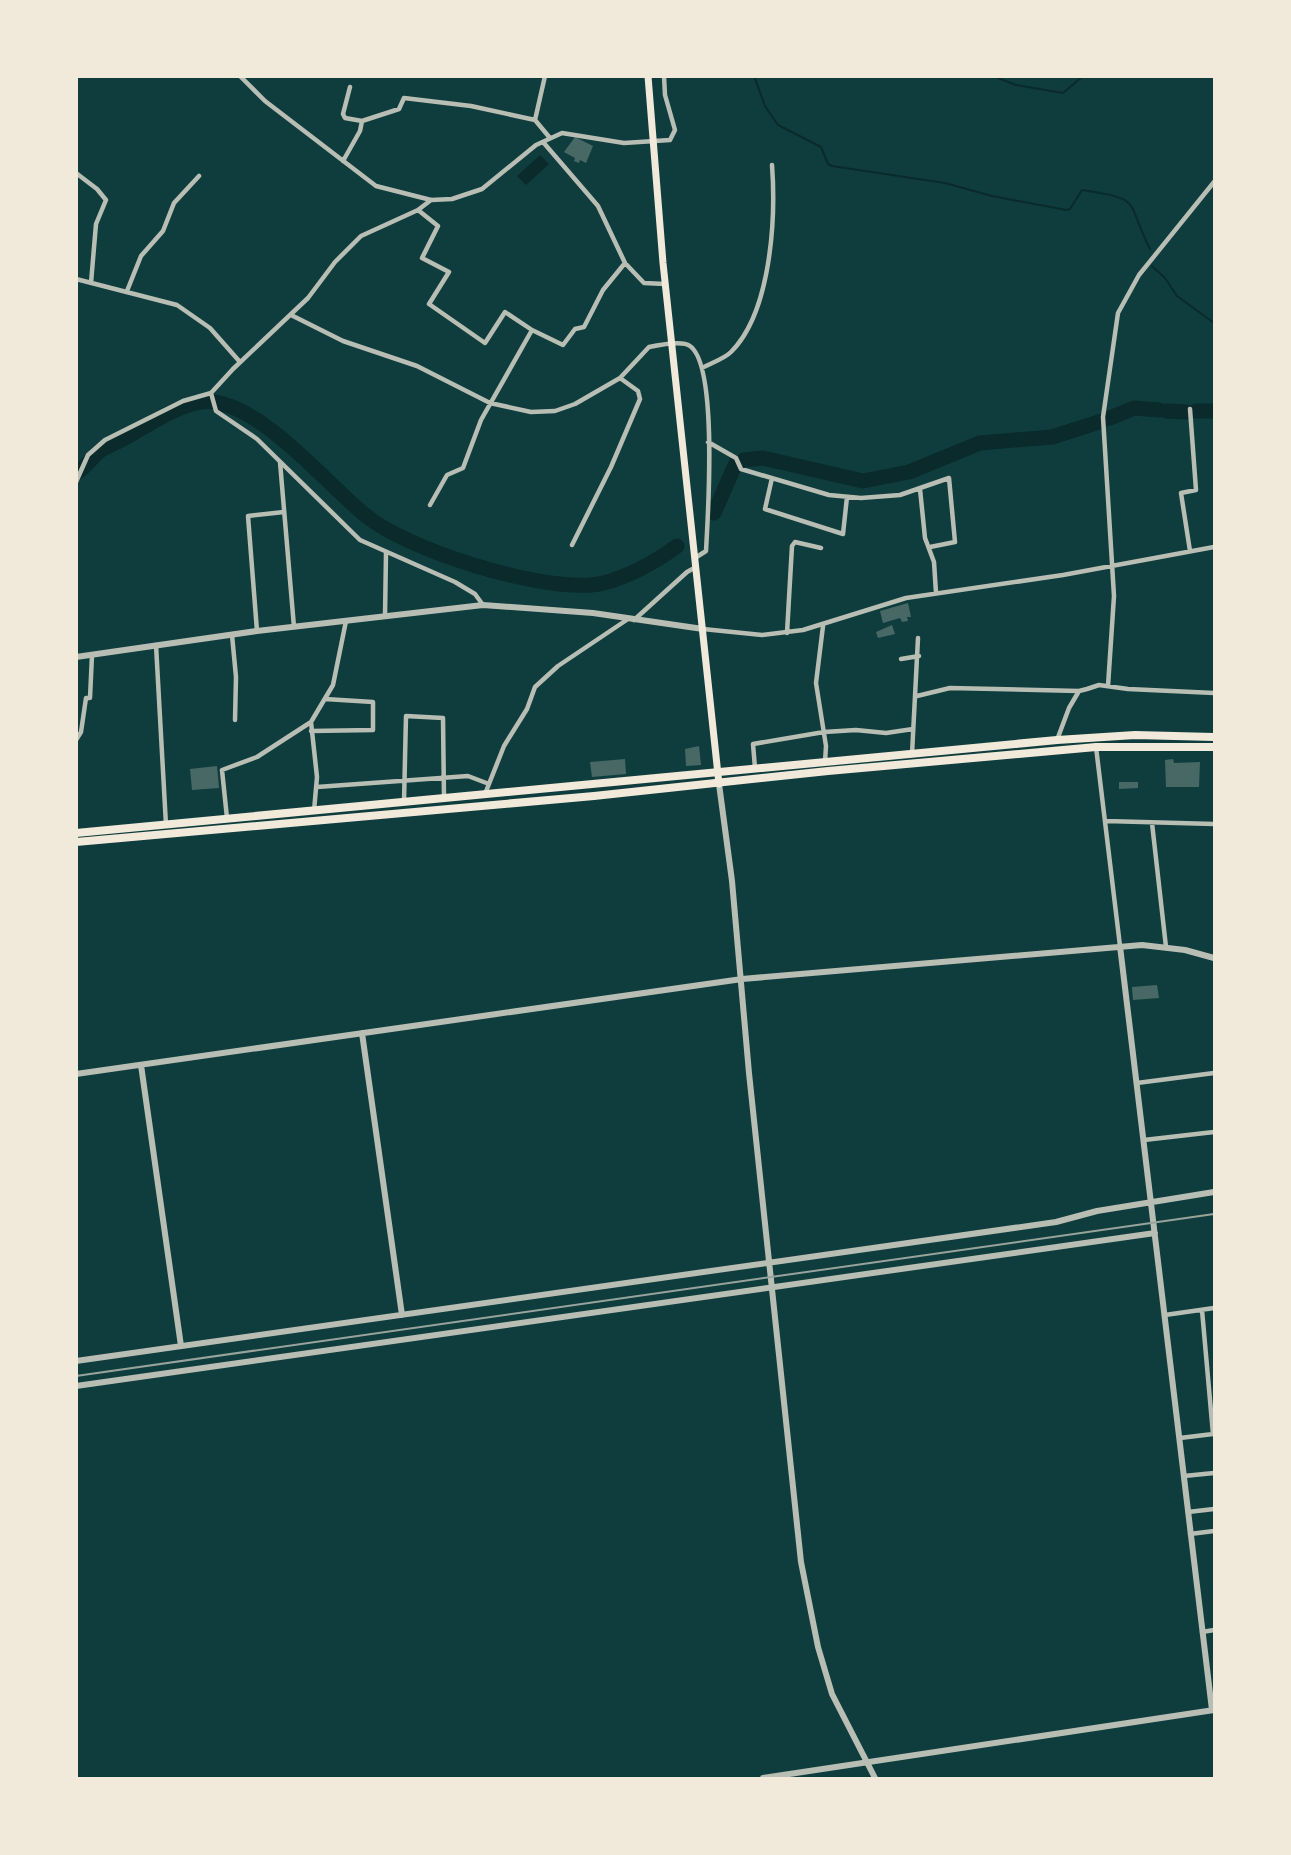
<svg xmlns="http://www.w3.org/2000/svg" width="1291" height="1855" viewBox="0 0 1291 1855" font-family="Ubuntu,sans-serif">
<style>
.water{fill:#0a2a2b}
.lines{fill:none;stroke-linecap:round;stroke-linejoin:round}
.stream{stroke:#0a2a2b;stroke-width:2}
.river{stroke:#0a2a2b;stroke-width:15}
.building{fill:#486865}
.minor{stroke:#b8beb3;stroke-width:4.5}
.tertiary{stroke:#b8beb3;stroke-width:6}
.secondary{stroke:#f1e9da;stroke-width:7}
.trunk{stroke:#f1e9da;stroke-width:8}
.rail{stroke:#97a49c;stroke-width:2}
</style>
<rect width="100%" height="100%" fill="#0f3d3e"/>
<path class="water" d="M540 155 549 164 526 185 517 176Z"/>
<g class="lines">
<path class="stream" d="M754 76 765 106 778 125 821 147 828 164 832 166 945 183 992 196 1066 210 1070 209 1082 190C1144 199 1125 200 1150 249
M993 76 1016 85 1063 93 1083 76
M1152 266 1165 278 1177 296 1214 323"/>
<path class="river" d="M1166 411 1187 412
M1196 411H1214
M1110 418 1134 408 1159 410
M744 460 763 458 863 481 909 472 980 443 1052 437 1102 421
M76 473C88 467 92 455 103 449 109 445 117 443 123 439 146 427 187 397 214 402 265 409 324 481 365 515 409 551 534 589 591 585 618 583 656 562 677 546
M714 513 736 463"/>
</g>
<path class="building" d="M575 137 593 146 586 163 580 160 579 163 574 161 575 158 564 152Z
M908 603 911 617H907L908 621 902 622 900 618 883 623 880 611Z
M892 625 895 634 878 638 876 632Z
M699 746 701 765 686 766 685 749Z
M625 759 626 774 592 777 590 762Z
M1173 759 1174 763 1200 762 1199 787H1166L1165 760Z
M217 766 219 788 192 790 190 769Z
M1119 782H1138V788L1119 789Z
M1157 985 1159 998 1133 1000 1132 987Z"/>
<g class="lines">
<path class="minor" d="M240 76 265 101 376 186 431 200 452 199 482 189 536 145 562 133 624 143 670 140 675 130 665 95 664 76
M350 87 343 114 345 118 362 121 399 109 404 98 471 106 535 120 550 138
M535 120 545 76
M543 142 598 206 625 263 644 283 665 284
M343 161 360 131 362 121
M76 173 97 189 106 200 96 224 91 283
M418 210 438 226 422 258 449 272 429 304 485 343 505 312 532 330
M76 279 177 305 210 328 240 362
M127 291 141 256 163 231 174 203 199 176
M291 315 343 341 417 366 490 403 531 412 555 411 575 404 620 378 649 347C659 345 682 340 690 346 718 366 708 514 706 551L695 558
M702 368C711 363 724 359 731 352 771 312 776 219 772 165
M211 393 216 411 257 439 360 540 455 582 475 594 483 605
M708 442 736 458 741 469 829 495 861 498 900 495 949 478 955 542 930 547
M280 462 294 627
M772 478 765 509 843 534 847 497
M76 482 88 455 105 440 183 401 211 393 233 369 308 298 335 262 361 236 418 210 431 200
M920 489 925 538 934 562 936 593
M430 505 447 475 463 468 481 420 532 330 563 345 575 329 584 327 603 290 625 263
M572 545 611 467 640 399 638 391 620 378
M1190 551 1181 493 1196 490 1190 409
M385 616 386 553
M634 620 687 572 696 567
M823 626 816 683 826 746 825 762
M703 629 762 635 803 630 906 598 1063 575 1214 547
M257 631 248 516 284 512
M787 633 792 546 795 542 821 548
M232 635 236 677 235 720
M156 645 166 825
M901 659 919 656
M1108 686 1114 596 1103 417 1118 313 1139 275 1214 182
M917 696 950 688 1079 691
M311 731 373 730V702L325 699
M76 740 81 732 86 698H90L92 655
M1057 740 1069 708 1079 691 1087 689 1099 685 1128 689 1214 693
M1096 747 1120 946
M912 754 918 638
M755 768 753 744 824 732 856 730 886 733 913 729
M317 787 468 776 489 784
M485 794 504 746 527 709 535 687 558 666 628 619
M404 802 406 716 443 718 444 798
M314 811 317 777 311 722 333 685 346 621
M227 818 222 770 257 757 311 722
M1106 821 1214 824
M1152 823 1166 947
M1137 1083 1214 1073
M1144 1140 1214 1132
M1202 1310 1213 1434
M1165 1315 1214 1308
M1180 1438 1213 1434
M1184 1476 1214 1473
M1188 1512 1214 1509
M1190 1534 1214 1531
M1202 1632 1214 1630"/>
<path class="tertiary" d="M76 657 257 631 483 605 593 613 703 629
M719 784 732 881 749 1073 801 1562 818 1647 832 1694 875 1778
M1120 946 1212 1710
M362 1033 402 1315
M141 1065 181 1346
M76 1074 742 979 1142 945 1185 950 1214 958
M76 1361 1056 1222 1097 1211 1214 1192
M76 1386 1155 1233
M763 1778 1214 1710"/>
<path class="secondary" d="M648 76 663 263 719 784"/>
<path class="trunk" d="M76 833 1057 740 1135 735 1214 737
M76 842 594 796 828 771 1096 747H1214"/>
<path class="rail" d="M76 1376 1214 1214"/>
</g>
<rect width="1291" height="1855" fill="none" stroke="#f1e9da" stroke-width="156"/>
</svg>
